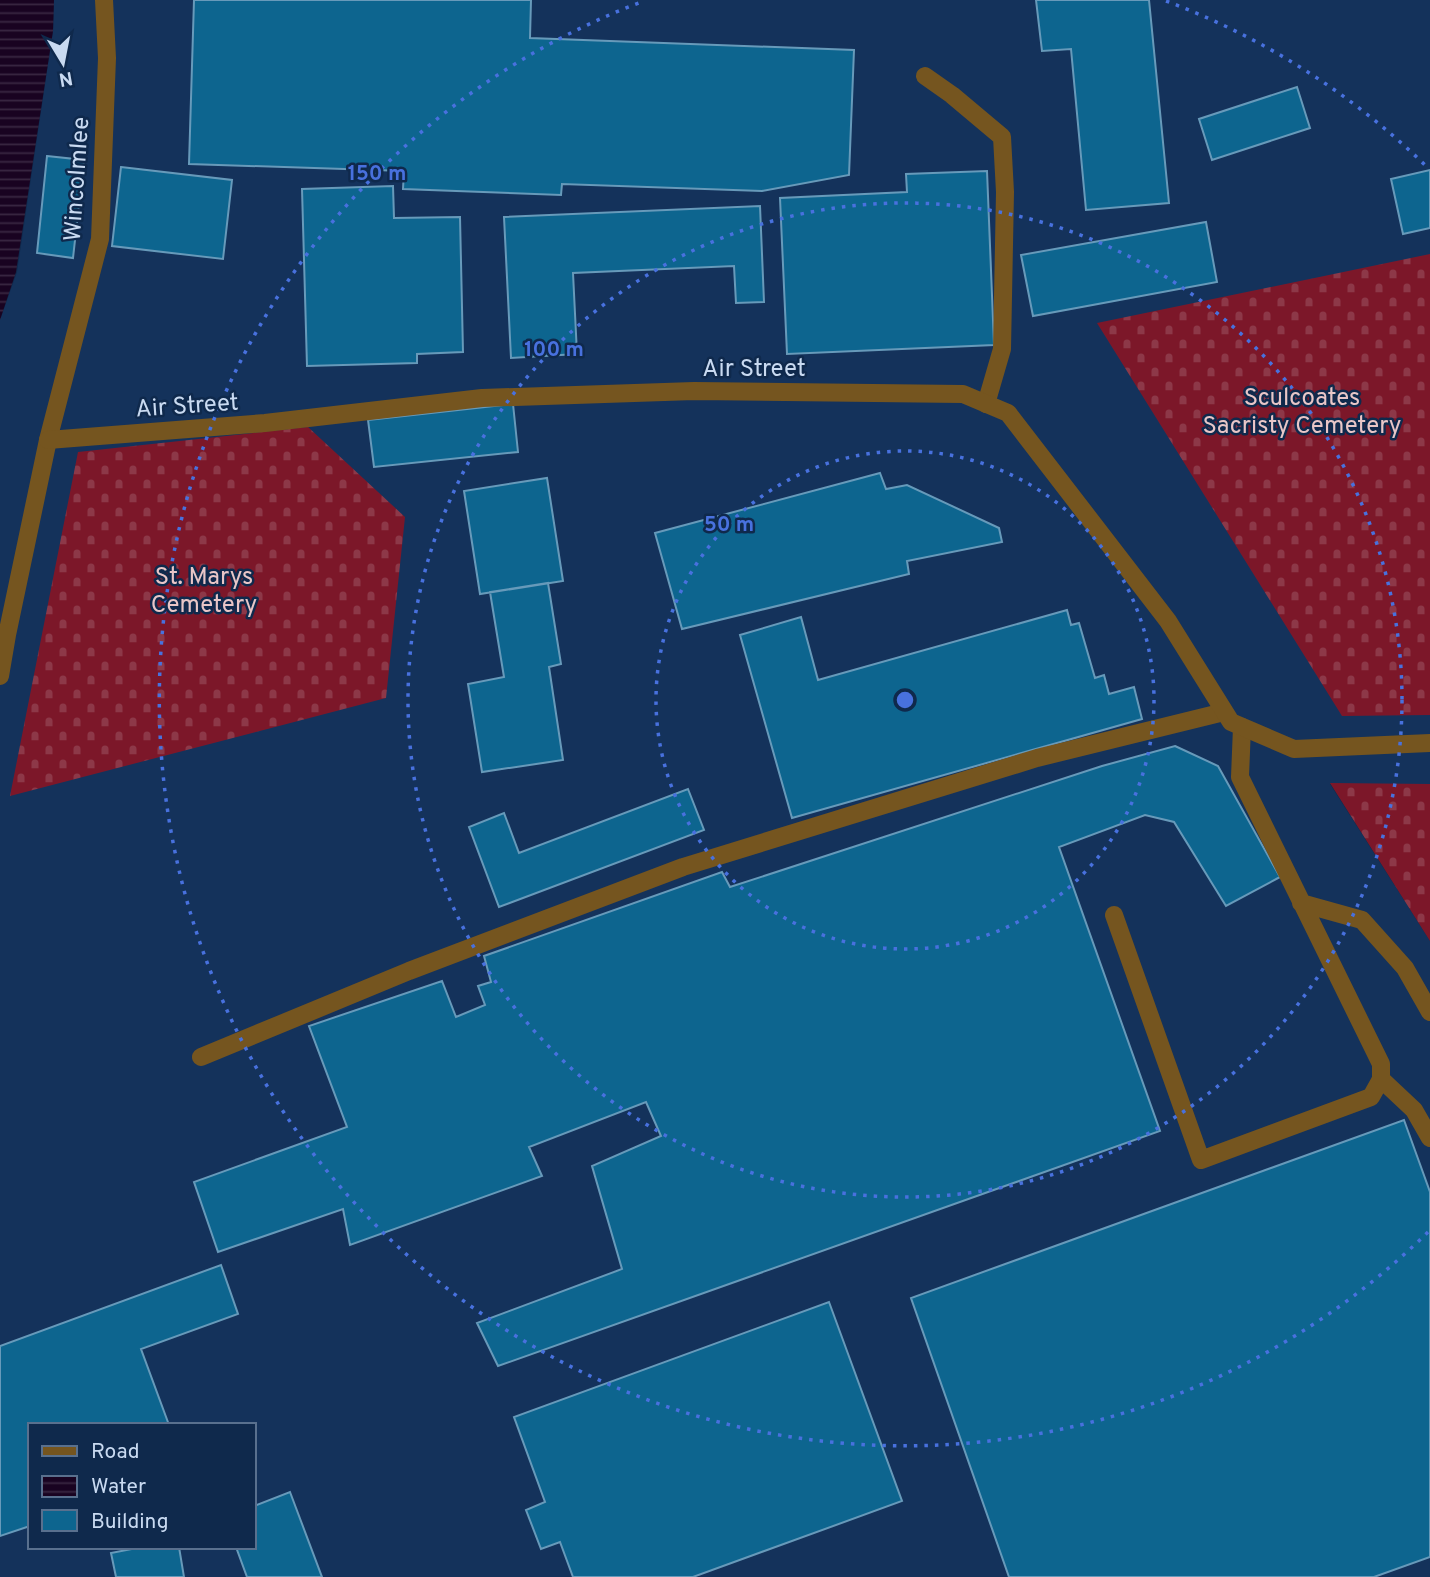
<svg xmlns="http://www.w3.org/2000/svg" width="1430" height="1577" viewBox="0 0 1430 1577" font-family="Overpass,sans-serif">
<style>
.built{fill:#14325b;fill-rule:evenodd}
.cemetery{fill:url(#cemetery-stones)}
.water{fill:url(#water-rules)}
.building{fill:#0d658f;stroke:#679aba;stroke-width:2}
.lines{fill:none;stroke-linecap:round;stroke-linejoin:round}
.service{stroke:#75551f;stroke-width:18}
.minor{stroke:#75551f;stroke-width:18}
.tertiary{stroke:#75551f;stroke-width:18}
.ring{fill:none;stroke:#4871de;stroke-width:3.5;stroke-dasharray:3.5 7}
.labels{text-anchor:middle;stroke-width:5;stroke-linejoin:round;paint-order:stroke}
.street-label{font-size:24px;fill:#c9daf1;stroke:#0f294c}
.park-label{font-size:24px;fill:#e9c6c7;stroke:#0f294c}
.centre{fill:#4871de;stroke:#0f294c;stroke-width:3.5}
.ring-label{font-size:21px;text-anchor:middle;font-weight:bold;fill:#4871de;stroke:#0f294c;stroke-width:5;stroke-linejoin:round;paint-order:stroke}
</style>
<defs>
<pattern id="cemetery-stones" width="16" height="16" patternUnits="userSpaceOnUse" patternTransform="scale(1.75)"><rect width="16" height="16" fill="#7c1729"/><path d="M2 7V4a2 2 0 0 1 4 0v3zM10 15v-3a2 2 0 0 1 4 0v3z" fill="#8d3848"/></pattern>
<pattern id="water-rules" width="6" height="5" patternUnits="userSpaceOnUse" patternTransform="scale(1.75)"><rect width="6" height="5" fill="#190321"/><path d="M0 2.5h6" fill="none" stroke="#392742"/></pattern>
</defs>
<rect width="100%" height="100%" fill="#0f294c"/>
<path class="built" d="M54 0H1430V784H1330L1430 941V1577H0V320L17 272 53 31ZM30 1425H254V1547H30Z"/>
<path class="cemetery" d="M1430 254V715L1342 716 1097 323Z
M308 427 405 517 386 698 10 796 78 452Z
M1330 783 1430 784V941Z"/>
<path class="water" d="M0 0H54L53 31 16 272 0 320Z"/>
<path class="building" d="M194 0H531L530 38 854 50 849 175 762 191 562 184 561 195 403 189 404 171 189 164Z
M1036 0H1149L1169 203 1086 210 1071 49 1042 51Z
M1297 87 1310 128 1212 160 1199 119Z
M47 156 84 160 73 258 37 253Z
M121 167 232 180 223 259 112 246Z
M1430 170V228L1403 234 1391 179Z
M987 171 994 345 787 354 780 198 907 192 906 174Z
M393 186 394 218 460 217 463 352 417 354V363L307 366 302 189Z
M760 206 764 302 736 303 734 266 573 273 577 354 511 358 504 217Z
M1206 222 1217 282 1033 316 1021 255Z
M513 404 518 452 374 467 368 420Z
M880 473 886 489 907 485 999 528 1002 542 907 561 909 574 682 629 655 533Z
M547 478 563 581 480 594 464 491Z
M548 583 561 664 549 667 563 760 482 772 468 684 504 677 490 592Z
M1067 610 1071 625 1079 623 1095 678 1104 675 1109 694 1134 687 1142 719 792 818 740 635 801 617 818 680Z
M1175 746 1218 766 1280 877 1226 906 1174 822 1145 815 1059 847 1160 1131 498 1366 477 1323 622 1269 592 1166 661 1136 646 1102 529 1147 542 1176 350 1245 343 1209 218 1252 194 1182 347 1127 309 1026 442 981 456 1017 485 1005 478 986 491 982 484 956 722 872 730 887 1102 766Z
M688 789 704 830 499 907 469 827 504 813 519 853Z
M1404 1120 1430 1192V1557L1374 1577H1009L911 1298Z
M221 1265 238 1314 141 1349 169 1425H30V1526L0 1536V1346Z
M829 1302 902 1501 693 1577H573L560 1542 541 1549 526 1510 545 1502 514 1417Z
M290 1492 322 1577H247L236 1547H254V1506Z
M142 1547H179L184 1577H116L111 1553Z"/>
<g class="lines">
<path class="service" d="M925 76 952 95 1002 137 1005 192 1002 349 986 404
M1301 903 1362 920 1405 968 1430 1012
M1114 915 1201 1160 1371 1097 1381 1079V1064L1240 777 1242 727
M201 1057 409 971 683 867 1037 758 1224 712
M1381 1079 1414 1110 1430 1138"/>
<path class="minor" d="M0 676 7 635 48 440 100 239 107 58 104 0"/>
<path class="tertiary" d="M48 440 265 423 482 398 694 391 963 394 1008 413 1168 621 1231 722 1294 749 1430 743"/>
</g>
<g class="ring">
<circle cx="905" cy="700" r="249"/>
<circle cx="905" cy="700" r="497"/>
<path d="M1428 1232A746 746 0 1 1 644 1M1166 1A746 746 0 0 1 1428 168"/>
</g>
<g class="labels">
<g class="street-label">
<text transform="translate(76 179) rotate(-86)" y="8">Wincolmlee</text>
<text x="754" y="376">Air Street</text>
<text transform="translate(187 405) rotate(-4)" y="8">Air Street</text>
</g>
<g class="park-label">
<text x="1302" y="405">Sculcoates<tspan x="1302" dy="28">Sacristy Cemetery</tspan></text>
<text x="204" y="584">St. Marys<tspan x="204" dy="28">Cemetery</tspan></text>
</g>
</g>
<circle cx="905" cy="700" r="10" class="centre"/>
<g class="ring-label">
<text x="377" y="180">150 m</text>
<text x="554" y="356">100 m</text>
<text x="729" y="531">50 m</text>
</g>
<rect x="28" y="1423" width="228" height="126" fill="#0f294c" stroke="#59708e" stroke-width="2"/>
<rect x="42" y="1446" width="35" height="10" fill="#75551f" stroke="#59708e" stroke-width="2"/>
<text x="91" y="1458" font-size="21" fill="#c9daf1">Road</text>
<rect x="42" y="1476" width="35" height="21" fill="url(#water-rules)" stroke="#59708e" stroke-width="2"/>
<text x="91" y="1493" font-size="21" fill="#c9daf1">Water</text>
<rect x="42" y="1510" width="35" height="21" fill="#0d658f" stroke="#59708e" stroke-width="2"/>
<text x="91" y="1528" font-size="21" fill="#c9daf1">Building</text>
<g transform="translate(63 63) rotate(170)" stroke="#0f294c" stroke-width="5" paint-order="stroke">
<path d="M0-5L12 26L0 18L-12 26Z" fill="#c9daf1"/>
<text y="-10" font-size="19" font-weight="bold" text-anchor="middle" fill="#c9daf1">N</text>
</g>
</svg>
